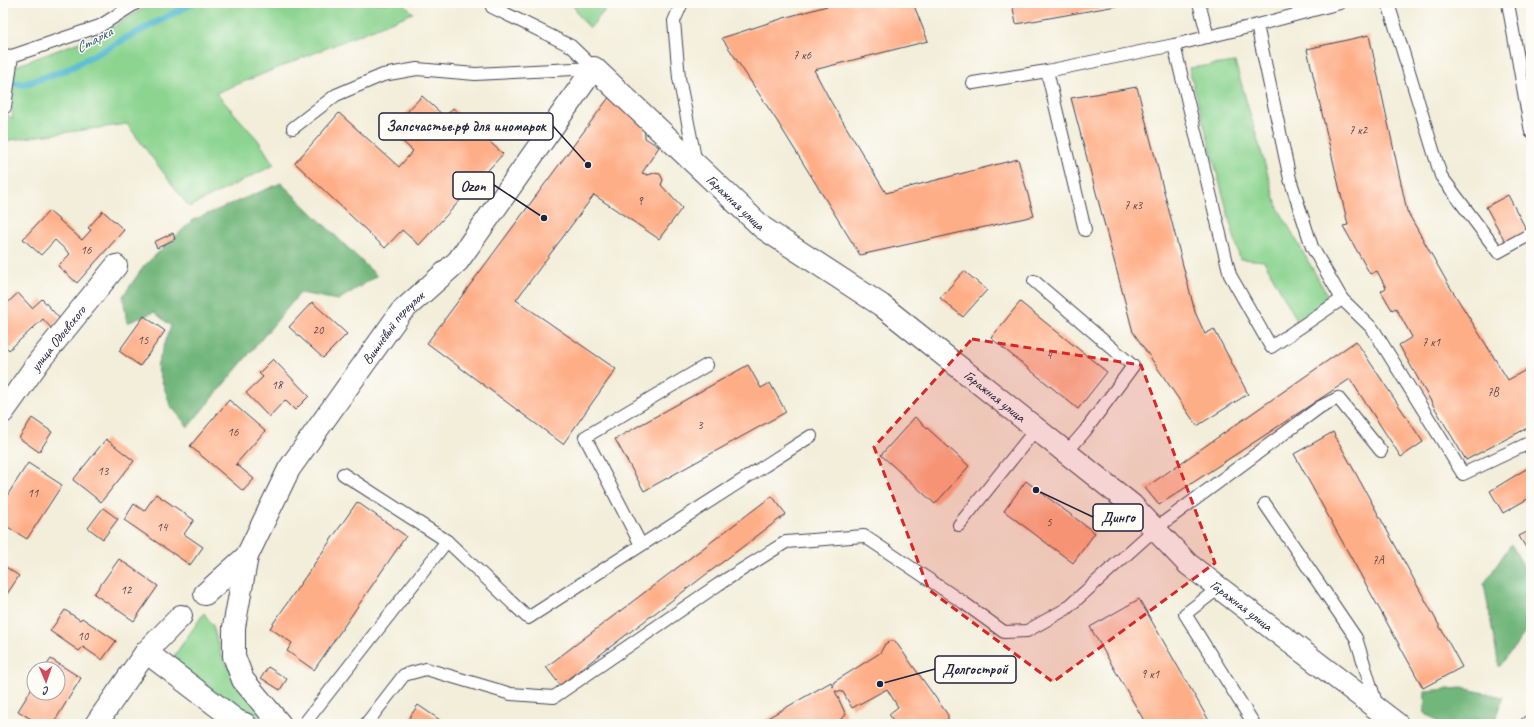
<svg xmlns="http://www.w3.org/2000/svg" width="1534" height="727" viewBox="0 0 1534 727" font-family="Caveat,sans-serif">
	<rect width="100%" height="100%" fill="#fdfcf7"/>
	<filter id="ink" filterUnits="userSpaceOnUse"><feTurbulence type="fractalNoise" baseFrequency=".025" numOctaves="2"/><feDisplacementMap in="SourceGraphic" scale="8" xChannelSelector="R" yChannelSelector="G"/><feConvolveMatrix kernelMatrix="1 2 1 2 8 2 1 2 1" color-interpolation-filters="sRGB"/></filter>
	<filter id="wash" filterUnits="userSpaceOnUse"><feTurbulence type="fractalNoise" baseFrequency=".012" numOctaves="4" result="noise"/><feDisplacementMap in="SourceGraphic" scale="16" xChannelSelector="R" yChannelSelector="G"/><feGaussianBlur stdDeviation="0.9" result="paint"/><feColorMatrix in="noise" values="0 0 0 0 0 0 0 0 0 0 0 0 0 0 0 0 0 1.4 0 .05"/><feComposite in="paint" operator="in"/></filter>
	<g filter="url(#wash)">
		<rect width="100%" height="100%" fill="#f3eeda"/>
		<g fill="#8cd490" stroke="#577b66">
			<polygon points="152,3 403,3 413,13 216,93 258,140 274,165 189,207 127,124 3,141 3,111 13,119 5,70 103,33"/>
			<polygon points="572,3 611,3 590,28 579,16"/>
			<polygon points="1235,62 1277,206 1329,298 1297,320 1264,261 1240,259 1189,68"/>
			<polygon points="204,613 213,626 221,654 239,684 275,724 246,724 163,672"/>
		</g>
		<g fill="#71b67a" stroke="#4a6c5a">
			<polygon points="281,183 377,276 338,300 300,293 188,427 170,405 157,366 171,326 154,312 127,323 123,296 144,266 193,220"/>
			<polygon points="1511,544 1531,579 1531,625 1499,667 1484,584"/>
			<polygon points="1462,688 1503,697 1493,724 1440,724 1424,712 1425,691"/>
		</g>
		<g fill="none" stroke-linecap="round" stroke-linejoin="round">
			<polyline stroke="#55bad3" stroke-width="7" points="6,83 25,84 66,70 193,3"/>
		</g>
		<g id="blocks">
			<g fill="#feae87">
				<polygon points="838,3 913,3 928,41 814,70 831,102 886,193 1018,159 1034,216 860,255 777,121 722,38 787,17"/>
				<polygon points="1012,3 1127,3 1127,4 1016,24"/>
				<polygon points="1369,35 1407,211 1447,282 1508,380 1531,367 1531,426 1466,460 1433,405 1399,345 1412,337 1396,308 1392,310 1381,291 1386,288 1377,271 1370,274 1343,226 1348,225 1307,49"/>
				<polygon points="1137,87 1195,312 1205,334 1214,329 1248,394 1197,426 1133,332 1071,98"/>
				<polygon points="422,96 445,117 453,108 503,154 419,245 402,230 385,248 295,163 339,113 399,167 413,151 390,130"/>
				<polygon points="610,96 644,120 645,138 659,147 642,173 648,175 654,173 660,174 663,180 661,185 682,208 659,239 594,195 516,300 616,369 563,444 427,343"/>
				<polygon points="1508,195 1527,231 1506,243 1486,207"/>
				<polygon points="49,211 82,240 91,230 88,228 103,211 124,230 77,283 58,266 70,254 55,240 41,255 23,239"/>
				<polygon points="173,233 175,239 157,248 154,242"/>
				<polygon points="964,271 987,290 963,317 940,298"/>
				<polygon points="18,293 32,308 42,299 60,319 51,328 43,319 9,350 3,344 3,307"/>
				<polygon points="312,302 347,334 323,358 289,327"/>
				<polygon points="1020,302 1107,372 1078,409 991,338"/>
				<polygon points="144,316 165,331 140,366 119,351"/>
				<polygon points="1356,341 1423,442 1401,457 1350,379 1159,505 1145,488"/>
				<polygon points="273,359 309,396 295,410 285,400 269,417 246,393 263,377 259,373"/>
				<polygon points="748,365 761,388 770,383 786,412 644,491 615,439"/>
				<polygon points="229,400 265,431 236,464 254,479 243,491 190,446"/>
				<polygon points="915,417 969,466 935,504 881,455"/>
				<polygon points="32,418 52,432 39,452 19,438"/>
				<polygon points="1333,432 1462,667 1423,688 1294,454"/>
				<polygon points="106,439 134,461 101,502 73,480"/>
				<polygon points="28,463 62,485 27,539 3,524 3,502"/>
				<polygon points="1531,466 1531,497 1503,513 1490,491"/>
				<polygon points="1026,481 1095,533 1073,563 1004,511"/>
				<polygon points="156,494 194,520 184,534 203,547 190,565 124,520 134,504 144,511"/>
				<polygon points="772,496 786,514 560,685 546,667"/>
				<polygon points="357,502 406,536 314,670 287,651 292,643 270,628"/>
				<polygon points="103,508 118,519 103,539 88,528"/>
				<polygon points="1531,530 1531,556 1519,536"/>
				<polygon points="119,559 158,586 134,621 94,594"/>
				<polygon points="3,565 19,576 3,600"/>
				<polygon points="1139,599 1204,712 1211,724 1146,724 1090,627"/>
				<polygon points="65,610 80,620 82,618 116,641 102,660 83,647 79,651 50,631"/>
				<polygon points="890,641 895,641 948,715 948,724 895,724 889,714 898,707 887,689 852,708 843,692 835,691 846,715 837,722 837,724 757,724 831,682 833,687 834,682 880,653 885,644"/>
				<polygon points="51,659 81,678 53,724 39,724 18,711 34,685 34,693 58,693 58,669 44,669"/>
				<polygon points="268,667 287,679 280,690 261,678"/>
				<polygon points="418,705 446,724 405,724"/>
			</g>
		</g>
	</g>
	<g filter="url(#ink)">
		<use href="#blocks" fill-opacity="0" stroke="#414153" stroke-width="1"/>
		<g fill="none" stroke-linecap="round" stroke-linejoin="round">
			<defs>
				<g id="service">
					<polyline points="682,3 674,21 679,78 696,163"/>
					<polyline points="1199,3 1208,37"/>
					<polyline points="1340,3 1257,25 1290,179 1312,247 1342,299 1373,329 1463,474 1531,442"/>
					<polyline points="1388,3 1441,176 1498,252 1531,234"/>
					<polyline points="1508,3 1531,132"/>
					<polyline points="492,7 571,46 594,68"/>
					<polyline points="1257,25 1174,45 1230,275 1271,347 1342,299"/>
					<polyline points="3,55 12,56 100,26 136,3"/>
					<polyline points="973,83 1047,71"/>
					<polyline points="3,107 5,107 12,56"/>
					<polyline points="293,128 336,95 383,75 417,69 475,74 594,68"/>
					<polyline points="1085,230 1047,71 1174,45"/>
					<polyline points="1034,281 1133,366 1085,431 1066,453"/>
					<polyline points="1265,504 1356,638 1377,706"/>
					<polyline points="959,525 1036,429"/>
					<polyline points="447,541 528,618 811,436"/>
					<polyline points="641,545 585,437 707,365"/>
					<polyline points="1219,588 1185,614 1254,724"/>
					<polyline points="304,724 447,541 343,474"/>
					<polyline points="366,724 404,675 426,669 511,694 554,697 719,584 786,542 864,536 964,603 1004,632 1027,631 1066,609 1155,529 1320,407 1338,398 1381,451"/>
					<polyline points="1526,724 1531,720"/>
				</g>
				<g id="minor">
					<path id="s1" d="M3,412L40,360L116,266"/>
					<polyline points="247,556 234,627 234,656 243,680 280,724"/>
					<path id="s2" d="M205,594L247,556L289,469L401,312L458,261L594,68L763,228L881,305L1132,505L1188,564L1397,724"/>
					<polyline points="146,652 237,721 245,724"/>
					<polyline points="96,724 146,652 181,616"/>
				</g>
			</defs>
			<use href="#service" stroke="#414153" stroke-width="14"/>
			<use href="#minor" stroke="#414153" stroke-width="24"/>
			<use href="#service" stroke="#fff" stroke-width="12"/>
			<use href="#minor" stroke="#fff" stroke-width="22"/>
		</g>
	</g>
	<path fill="#d62828" fill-opacity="0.2" stroke="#d62828" stroke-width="3" stroke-dasharray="8 5" stroke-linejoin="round" d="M972,339L1141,365L1215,563L1053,682L929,590L874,447Z"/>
	<g text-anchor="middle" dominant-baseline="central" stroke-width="3" stroke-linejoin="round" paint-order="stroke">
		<g font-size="12" fill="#59454e">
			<text x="802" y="55">7 к6</text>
			<text x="1358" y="130">7 к2</text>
			<text x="640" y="201">9</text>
			<text x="1133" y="205">7 к3</text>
			<text x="86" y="250">16</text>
			<text x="318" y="330">20</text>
			<text x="143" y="340">15</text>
			<text x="1431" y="342">7 к1</text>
			<text x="1049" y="355">4</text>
			<text x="277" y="385">18</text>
			<text x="1493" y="392">7В</text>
			<text x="700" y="425">3</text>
			<text x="233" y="432">16</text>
			<text x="103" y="471">13</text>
			<text x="33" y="493">11</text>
			<text x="1049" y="522">5</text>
			<text x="162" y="527">14</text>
			<text x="1378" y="560">7А</text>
			<text x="126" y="590">12</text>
			<text x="83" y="636">10</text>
			<text x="1150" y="674">9 к1</text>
		</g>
		<g font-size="14" fill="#22223b" stroke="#fdfcf7">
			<text stroke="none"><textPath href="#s2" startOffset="854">Гаражная улица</textPath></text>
			<text stroke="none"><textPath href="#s2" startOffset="329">Вишнёвый переулок</textPath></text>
			<text stroke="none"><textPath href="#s1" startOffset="92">улица Одоевского</textPath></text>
			<text stroke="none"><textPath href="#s2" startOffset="1178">Гаражная улица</textPath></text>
			<text stroke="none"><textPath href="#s2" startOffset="1502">Гаражная улица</textPath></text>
		</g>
		<g font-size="15" font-style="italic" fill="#365f78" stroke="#fdfcf7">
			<text transform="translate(94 40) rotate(-28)">Старка</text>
		</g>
	</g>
	<path fill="none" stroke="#22223b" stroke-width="1.5" d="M588 165L553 126M544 218L494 185M1036 490L1093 517M880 684L935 669"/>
	<g fill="#22223b" stroke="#fdfcf7" stroke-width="1.5">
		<circle cx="588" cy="165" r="4"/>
		<circle cx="544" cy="218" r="4"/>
		<circle cx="1036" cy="490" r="4"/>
		<circle cx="880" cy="684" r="4"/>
	</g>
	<g fill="#fdfcf7" stroke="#22223b" stroke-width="1.5">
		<rect x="379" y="113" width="174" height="27" rx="4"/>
		<rect x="453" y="172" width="41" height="27" rx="4"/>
		<rect x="1093" y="504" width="50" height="27" rx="4"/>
		<rect x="935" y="656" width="81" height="27" rx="4"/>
	</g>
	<g font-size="15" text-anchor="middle" font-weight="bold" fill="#22223b">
		<text x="466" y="131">Запсчастье.рф для иномарок</text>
		<text x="473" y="191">Ozon</text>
		<text x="1118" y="522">Динго</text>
		<text x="975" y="674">Долгострой</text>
	</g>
	<rect width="1534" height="727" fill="none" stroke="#fdfcf7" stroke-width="16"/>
	<g transform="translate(46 681) rotate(178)"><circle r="19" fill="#fdfcf7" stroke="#a5a5ac"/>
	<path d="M0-3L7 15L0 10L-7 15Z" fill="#d1495b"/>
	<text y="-6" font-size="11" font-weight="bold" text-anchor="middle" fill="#22223b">С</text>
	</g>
</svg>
